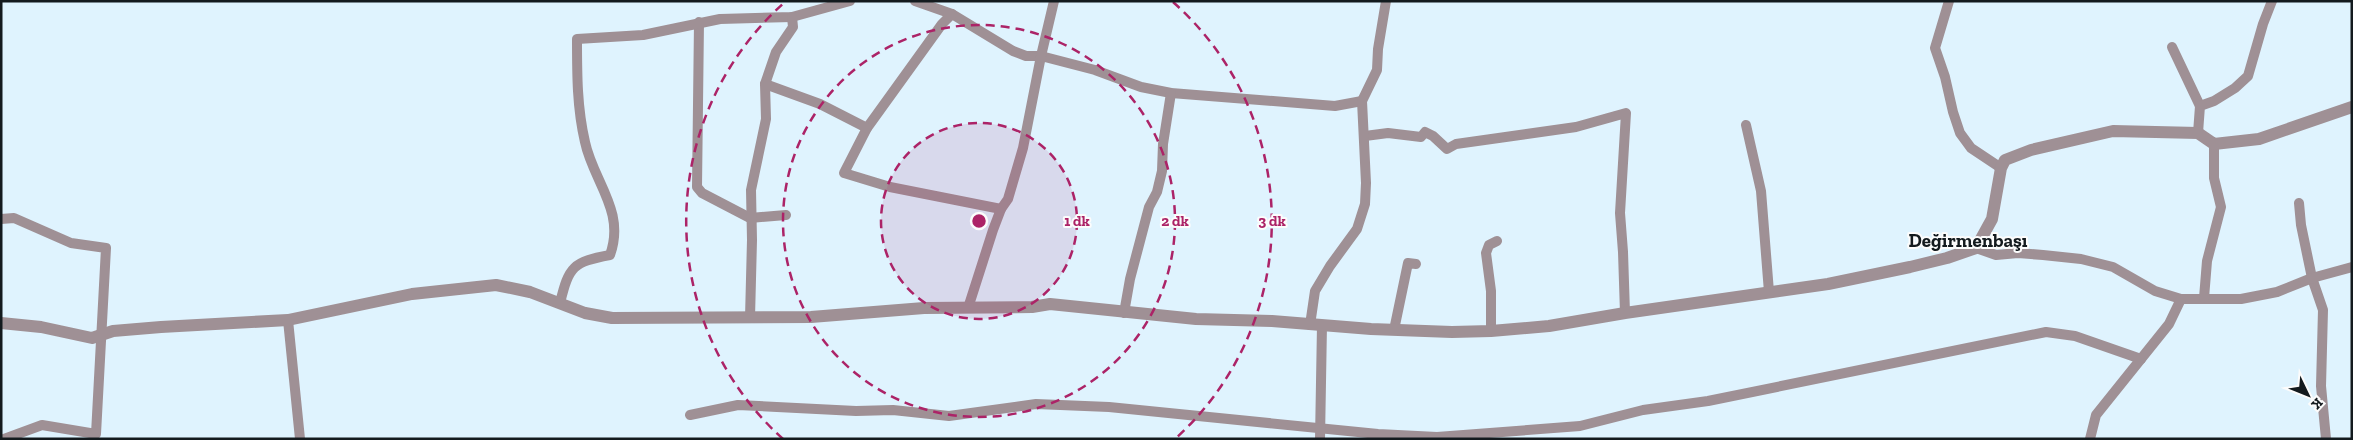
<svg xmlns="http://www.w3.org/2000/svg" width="2353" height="440" viewBox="0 0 2353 440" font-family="'Zilla Slab',serif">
	<rect width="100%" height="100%" fill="#dff3fe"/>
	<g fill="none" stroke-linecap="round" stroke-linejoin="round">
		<g stroke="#9f9095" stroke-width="10">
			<polyline points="915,1 952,14 1013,51 1026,56 1041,56 1095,70 1141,87 1171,93 1335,106 1362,101"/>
			<polyline points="1949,1 1935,48 1945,77 1953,112 1960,133 1971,148 2001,168"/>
			<polyline points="952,14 942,24 867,128 844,173 890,187 1001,209"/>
			<polyline points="699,22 697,187 702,193 750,218 786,215"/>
			<polyline points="2172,47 2200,106"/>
			<polyline points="765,84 820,104 867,128"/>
			<polyline points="1746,125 1761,191 1769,292"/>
			<polyline points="2198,133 2200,106 2214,101 2235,88 2248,76 2263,24 2272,1"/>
			<polyline points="1365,136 1388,133 1421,137 1425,132 1433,136 1447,149 1456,144 1576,127 1626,113 1620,213 1623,252 1625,313"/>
			<polyline points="2299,203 2301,225 2312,278 2323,310 2321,386 2326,439"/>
			<polyline points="1,219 14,218 71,243 106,248 96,434 42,425 4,439"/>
			<polyline points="1976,248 1996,255 2018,253 2043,255 2081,259 2113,267 2155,291 2181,299 2241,299 2277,292 2312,278 2352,267"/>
			<polyline points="2204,298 2207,261 2221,207 2214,178 2214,144"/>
			<path d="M560,303C569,266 573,262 610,255C626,211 593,181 585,142C577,108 577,74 577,39L643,35L720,19L792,17L850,1"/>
			<polyline points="968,308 993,230 1001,209 1008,199 1023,148 1041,56 1054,1"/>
			<polyline points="1124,313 1130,279 1149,207 1157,192 1162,171 1163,144 1171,93"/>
			<polyline points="750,318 752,240 751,190 766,119 765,84 776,52 793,27 792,17"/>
			<polyline points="288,320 300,439"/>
			<polyline points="1310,325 1315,291 1330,266 1357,229 1365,204 1366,183 1362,101 1377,70 1378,49 1386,1"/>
			<polyline points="1394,330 1408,263 1416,264"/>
			<polyline points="1491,331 1491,291 1486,253 1489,245 1497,241"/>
			<polyline points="690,415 738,405 856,411 893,410 949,416 1036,404 1109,407 1378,434 1437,437 1580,426 1643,410 1708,401 2046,332 2075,336 2141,359"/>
			<polyline points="1320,439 1322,325"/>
			<polyline points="2090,439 2096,415 2169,324 2181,299"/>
		</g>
		<polyline stroke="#9f9095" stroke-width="12" points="1,323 41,327 92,338 113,331 161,327 288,320 412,294 496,285 530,292 585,313 612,318 811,317 924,308 1032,307 1050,304 1196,319 1272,321 1371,329 1452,332 1491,331 1549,326 1625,313 1828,284 1910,267 1947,258 1976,248 1992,219 2001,168 2005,160 2031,150 2113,131 2198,133 2214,144 2259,139 2352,107"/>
	</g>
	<circle cx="979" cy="221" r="98" fill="#ac2367" fill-opacity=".12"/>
	<g fill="none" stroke="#ac2367" stroke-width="2.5" stroke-dasharray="9 6">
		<circle cx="979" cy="221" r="98"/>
		<circle cx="979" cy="221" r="196"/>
		<path d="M783 439A293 293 0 0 1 785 2M1173 2A293 293 0 0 1 1175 439"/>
	</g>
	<g text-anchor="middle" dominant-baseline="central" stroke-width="4" stroke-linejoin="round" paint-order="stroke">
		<g font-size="19" font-weight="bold" fill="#131a1e" stroke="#fcfcfc">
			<text x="1968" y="240">Değirmenbaşı</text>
		</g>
	</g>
	<circle cx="979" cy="221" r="8" fill="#ac2367" stroke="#fcfcfc" stroke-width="2.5"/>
	<g font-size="15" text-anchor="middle" font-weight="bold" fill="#ac2367" stroke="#fcfcfc" stroke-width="4" stroke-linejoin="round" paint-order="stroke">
		<text x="1077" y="226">1 dk</text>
		<text x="1175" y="226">2 dk</text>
		<text x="1272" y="226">3 dk</text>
	</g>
	<rect width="2353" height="440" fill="none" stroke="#131a1e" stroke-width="5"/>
	<g transform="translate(2308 395) rotate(133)" stroke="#fcfcfc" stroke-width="4" paint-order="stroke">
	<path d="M0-4L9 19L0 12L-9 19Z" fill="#131a1e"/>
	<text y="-8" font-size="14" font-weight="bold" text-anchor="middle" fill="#131a1e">K</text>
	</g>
</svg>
